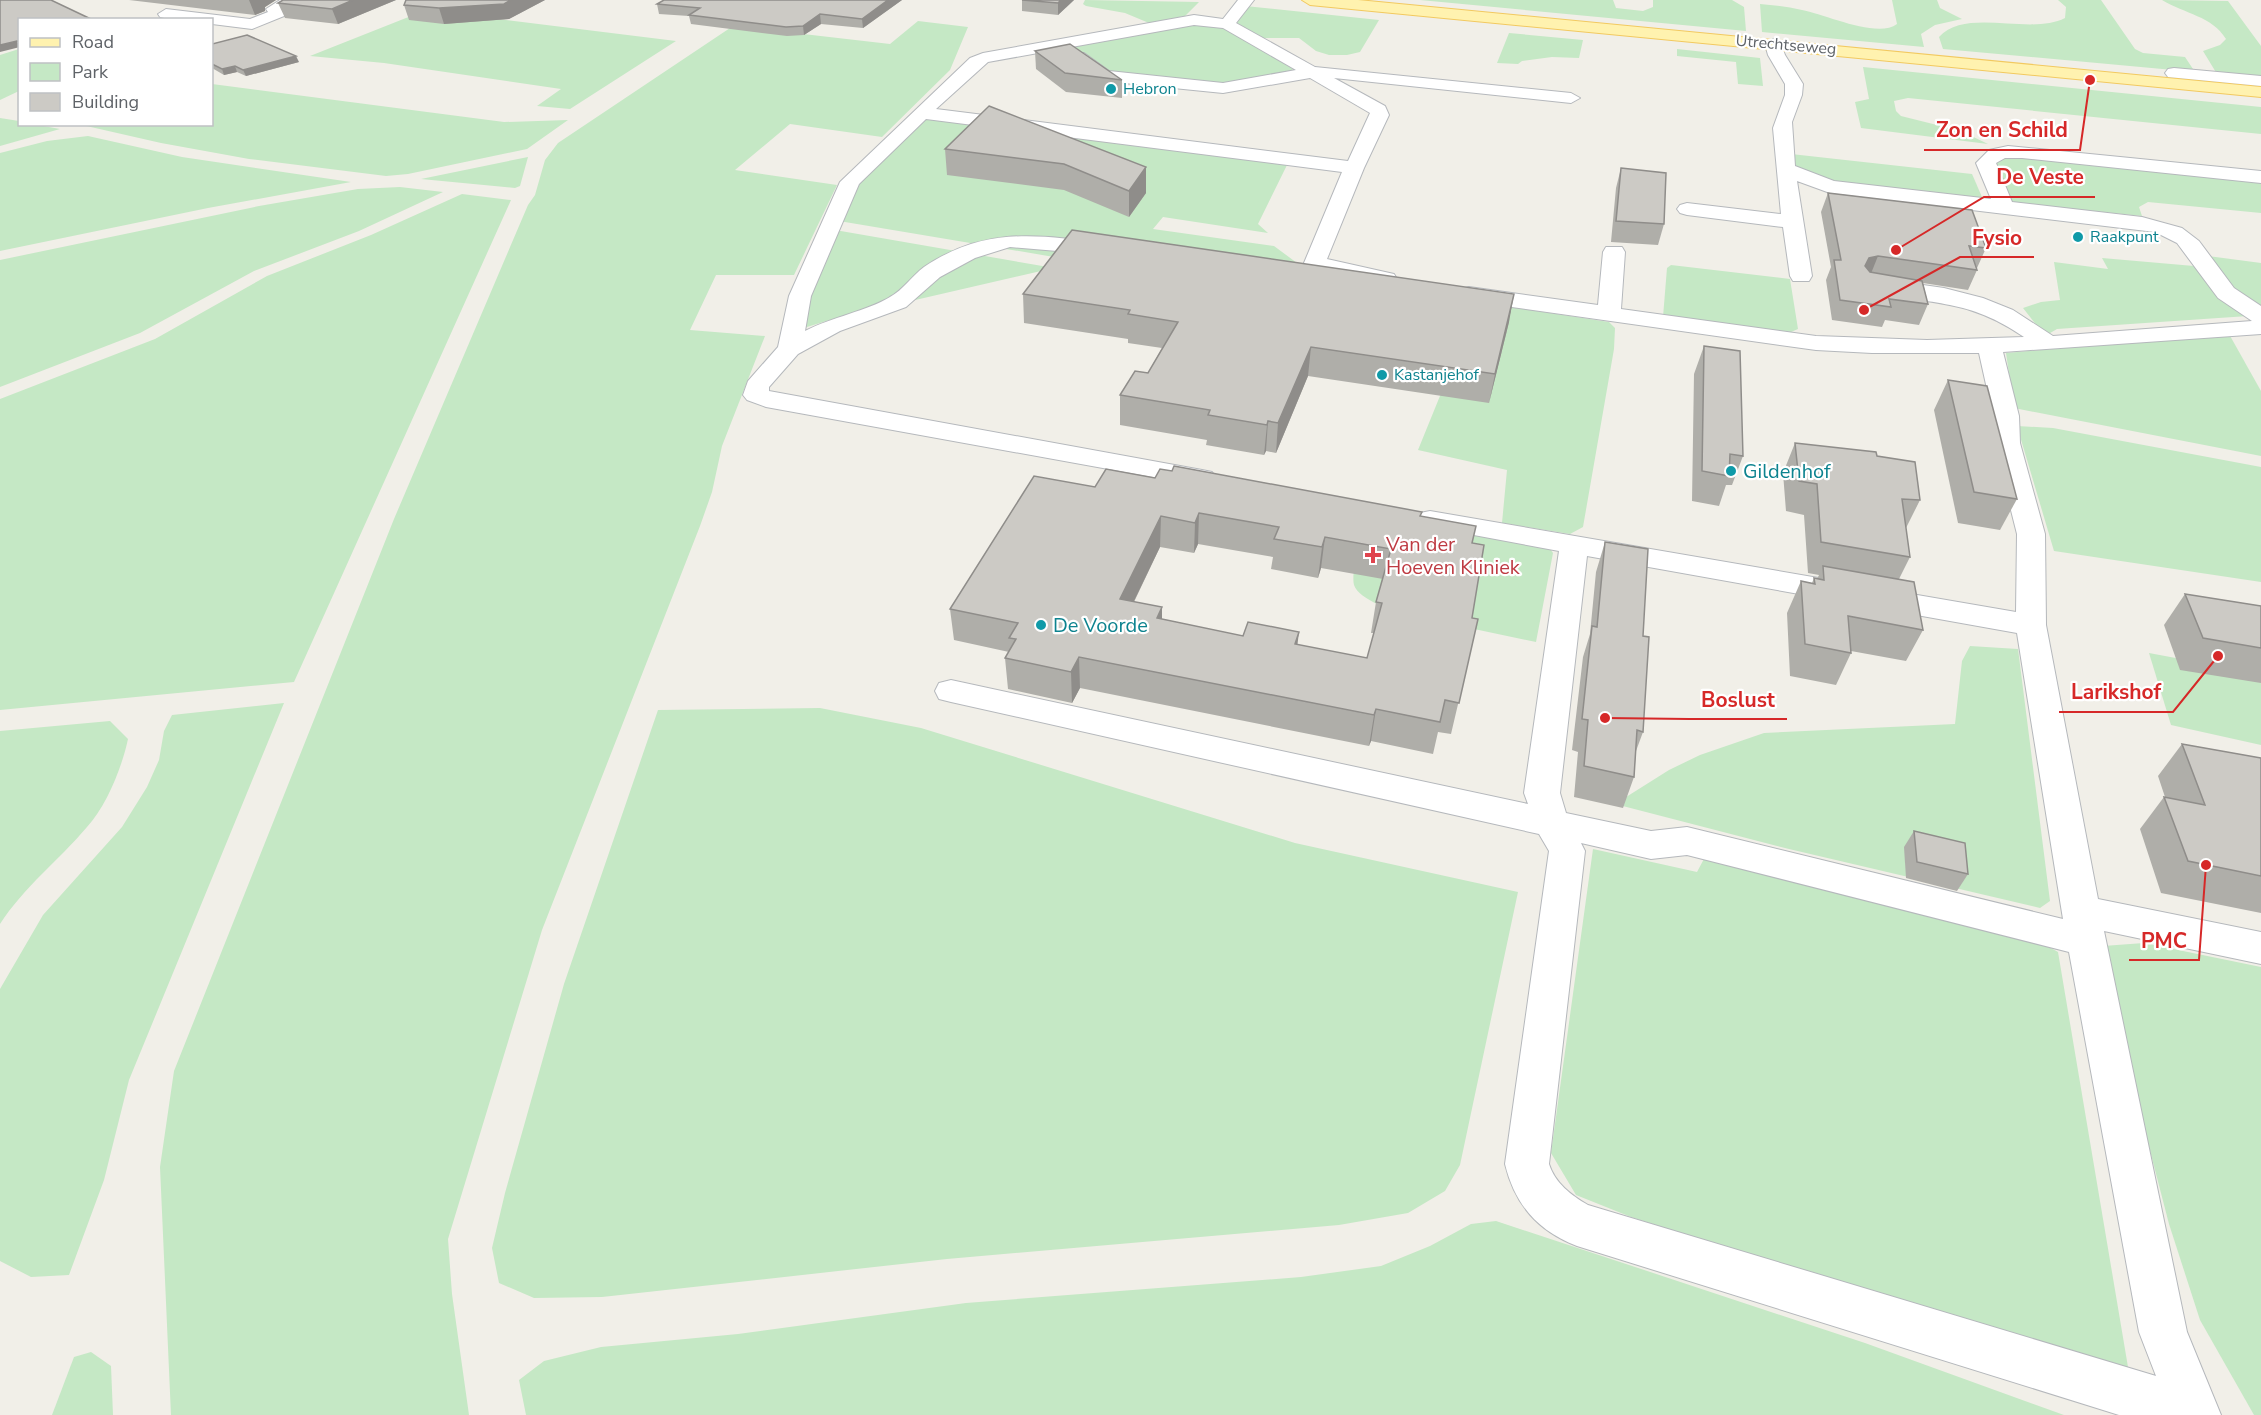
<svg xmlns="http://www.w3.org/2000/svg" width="2261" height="1415" viewBox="0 0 2261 1415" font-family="'Nunito Sans',sans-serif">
	<rect width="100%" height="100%" fill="#f1efe8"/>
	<g fill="#c5e8c5">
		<polygon points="1085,0 1199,2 1185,16 1149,23 1125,13 1086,6 1083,4"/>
		<polygon points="1420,0 1613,0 1616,8 1643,11 1653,7 1653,0 1732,0 1744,7 1746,31"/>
		<path d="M1892,0H1937L1940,8L1962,19L1935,25L1921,34L1924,47L1762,32L1760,4C1774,5 1788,7 1802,10C1825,14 1877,39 1897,24Z"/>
		<path d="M2058,0H2101L2135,49L2143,53L2185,57L2195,72L1943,49L1939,37C1966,7 2030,36 2065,18L2066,7Z"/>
		<path d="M2162,0L2228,1L2261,46V78L2217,74L2203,51L2220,45L2226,39C2212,16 2185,14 2162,0Z"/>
		<polygon points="1245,6 1379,20 1360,52 1347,55 1329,55 1316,51 1299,38 1260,38 1233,22"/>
		<polygon points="411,16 473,16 676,41 570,109 537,106 561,89 384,63 310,56"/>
		<polygon points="918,21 968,27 950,70 882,137 790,124 735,170 837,185 794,275 716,275 690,330 765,336 722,446 712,492 700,526 542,930 448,1239 452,1294 469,1415 171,1415 160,1167 174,1071 394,519 528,205 535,195 545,160 558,143 733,26 890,44"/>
		<polygon points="1192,23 1220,26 1294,68 1290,72 1223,83 1105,71 1071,47 1080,42"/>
		<polygon points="1509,33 1583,40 1579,58 1552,57 1522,61 1518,64 1497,63"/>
		<polygon points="19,49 19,91 0,100 0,55"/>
		<polygon points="1677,49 1760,58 1763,86 1738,84 1736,62 1677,56"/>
		<polygon points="1863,67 2261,107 2261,134 1908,98 1894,101 1896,111 1901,116 1961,131 1988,144 1861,128 1855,102 1869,99"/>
		<polygon points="212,84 504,122 568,120 527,149 408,174 386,176 249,159 161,143 82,125 212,124"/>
		<polygon points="925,117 1288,163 1258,224 1268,233 1163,217 1153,229 1274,246 1297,263 1084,262 839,221 859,178"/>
		<polygon points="0,118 19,121 20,124 38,125 60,129 0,146"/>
		<polygon points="88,136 182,157 351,182 208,208 0,251 0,153 47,141"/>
		<polygon points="2012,153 2261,180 2261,213 2148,202 2139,207 2142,216 2005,202 1995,158"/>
		<polygon points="1791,154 1972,174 1982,197 1977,200 1836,185 1797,169"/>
		<polygon points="528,157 520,186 515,188 421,179"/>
		<polygon points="400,187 443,192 359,231 254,271 140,333 0,387 0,260 259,206 358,189"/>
		<polygon points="462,194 511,200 294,682 0,710 0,399 155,339 267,276 371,235"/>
		<polygon points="835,230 1054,268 833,319 794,331"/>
		<polygon points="2208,256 2261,263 2261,309 2229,287"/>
		<polygon points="2102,258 2194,266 2213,291 2248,316 2057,329 2045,336 2023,308 2041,302 2060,300 2054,262 2108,269"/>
		<polygon points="1671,265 1790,279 1798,329 1791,332 1663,317 1667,268"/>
		<polygon points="1491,304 1609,322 1615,328 1614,349 1583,527 1570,534 1502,523 1507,470 1418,450 1455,359"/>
		<polygon points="2229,334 2261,391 2261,456 2014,408 2006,353"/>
		<polygon points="2017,426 2053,428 2261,467 2261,582 2054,551"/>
		<path d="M1371,516L1548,546L1553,553L1536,642L1408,615C1394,611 1359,600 1354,585C1350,570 1366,531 1371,516Z"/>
		<polygon points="1970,646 2018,649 2050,901 2040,908 1789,849 1615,804 1669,770 1700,755 1764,733 1955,724 1962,661"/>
		<polygon points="2149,653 2261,674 2261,745 2171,725"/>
		<polygon points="284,703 129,1080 104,1180 69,1275 31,1277 0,1261 0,989 43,915 122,827 147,787 159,760 164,731 172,715"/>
		<polygon points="820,708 921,728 1295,843 1518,892 1460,1165 1445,1191 1408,1213 1339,1225 947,1259 602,1297 534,1298 499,1283 492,1248 505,1193 564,984 658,710"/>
		<path d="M110,721L128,739C122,767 107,805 87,827C59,860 24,887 0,924V731Z"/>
		<polygon points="1593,849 1697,872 1705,857 2040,942 2058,952 2128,1367 2055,1353 1631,1217 1576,1195 1551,1153"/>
		<polygon points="2144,943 2261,967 2261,1415 2254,1415 2200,1320 2169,1224 2133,1085 2103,946"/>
		<polygon points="1496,1221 1865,1343 2064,1415 526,1415 519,1380 544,1361 601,1347 738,1334 966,1303 1301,1277 1381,1266 1430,1246 1471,1224"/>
		<polygon points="91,1352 111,1366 113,1415 52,1415 74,1357"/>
	</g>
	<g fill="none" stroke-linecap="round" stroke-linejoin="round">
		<defs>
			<g id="minor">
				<polygon points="280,0 300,0 289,8 292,11 289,14 252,29 212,24 212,20 173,20 160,17 158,14 166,9 250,19 268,12 266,9"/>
				<path d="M1238,0H1254L1236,23L1315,67L1571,93L1580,98L1571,103L1334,78L1385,106L1389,115L1364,168L1327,259L1394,274L1397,279L1394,284L1386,286L1307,268L1304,263L1342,172L926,119L859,184L811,296L805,331C832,317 867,311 890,297C903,290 912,276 924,267C985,226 1037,235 1105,243L1113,244L1116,249L1113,254L1105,255L1010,247L975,258L940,277L906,307L840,331L798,354L769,387V391L1202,470L1212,472L1216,478L1212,484L1202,486L766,407L747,400L743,395L748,381L778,347L789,296L840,182L970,58L983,53L1194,15L1223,19ZM1194,25L1223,28L1296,70L1223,83L1109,71L1084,53H1072L1070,57L1098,80L1104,81L1223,93L1310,78L1370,113L1348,161L936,109L988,62Z"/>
				<path d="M1773,39L1781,44L1785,55L1803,84L1802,95L1792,122L1795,166L1834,181L1991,199L1976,163L1989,150L2008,146L2261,171V183L2022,158H2005L1996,163L2012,202L2142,217L2182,228L2199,241L2234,288L2261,306V334L2003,352L2019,416L2020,443L2045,534L2046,625L2098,899L2261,932V964L2104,931L2187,1332L2221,1415H2119L1577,1246C1538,1231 1515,1205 1505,1164L1549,851L1539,834L951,702L939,699L935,691L939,683L951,680L1528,804L1524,793L1559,551L1420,525L1416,519L1420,513L1430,511L2016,612L2017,534L1994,443L1993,416L1979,353H1872L1816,350L1469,301L1461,299L1458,294L1461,289L1469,287L1598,305L1603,252L1606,247H1622L1625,252L1621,309L1816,336L1927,340L2024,337C1968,298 1933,306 1873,291L1870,286L1873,281L1881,279L1944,288L1983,298L2013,310L2053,336L2252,321L2218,298L2177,243L2155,232L1830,193L1797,181L1812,276L1809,281H1793L1790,276L1783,227L1687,215L1680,213L1677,209L1680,205L1687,203L1781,214L1773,128L1785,95V84L1768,55L1765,44ZM1587,556L2017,633L2063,919L1687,827L1651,831L1566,813L1560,793ZM1581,843L1651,859L1687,855L2069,952L2139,1332L2156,1376L1588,1205C1571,1195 1555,1183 1549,1164L1585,851Z"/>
				<polygon points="2174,68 2261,76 2261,86 2168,77 2165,73 2168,69"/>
			</g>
			<polygon id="major" points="1302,0 1358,0 2261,87 2261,97 1310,5"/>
		</defs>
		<use href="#minor" stroke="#b5b8bc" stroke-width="2"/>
		<use href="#major" stroke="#f2c960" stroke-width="2"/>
		<use href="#minor" fill="#fff" fill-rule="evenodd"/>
		<use href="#major" fill="#fff2af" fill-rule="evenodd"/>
	</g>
	<g fill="#afaea9" fill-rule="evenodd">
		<polygon points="129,0 276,0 265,7 265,11 255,15"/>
		<polygon points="283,0 396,0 338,24 285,18 278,3"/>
		<polygon points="406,0 545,0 509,19 444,24 409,20 404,5"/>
		<polygon points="902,0 863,28 821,24 804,35 787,36 691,24 689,16 659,14 657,4"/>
		<polygon points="1022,0 1074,0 1058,15 1022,11"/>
		<polygon points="212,44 299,62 246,76 237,72 224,75 212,68"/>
		<polygon points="1035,51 1122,80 1122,98 1066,92 1036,69"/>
		<polygon points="945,149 1146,167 1146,193 1129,217 1064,190 947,175"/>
		<polygon points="1621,168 1664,224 1658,245 1611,242 1616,188"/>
		<polygon points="1828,193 1986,248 1977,268 1976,267 1977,270 1968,290 1923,283 1928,304 1919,325 1885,320 1882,327 1832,320 1826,280 1831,267 1821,212"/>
		<polygon points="1023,294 1509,322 1489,403 1308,376 1276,453 1266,451 1264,455 1206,445 1207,440 1120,425 1120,395 1148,373 1162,348 1128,343 1128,339 1024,323"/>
		<polygon points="1704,346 1743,456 1732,485 1726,485 1719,506 1692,501 1694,374"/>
		<polygon points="1948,380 2017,499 2000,530 1958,523 1934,410"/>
		<polygon points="1795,443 1877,456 1920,500 1906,528 1910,557 1899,579 1923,630 1906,661 1851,651 1851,653 1836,685 1790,676 1787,613 1801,581 1812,583 1814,578 1817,579 1819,575 1808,573 1804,515 1786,511 1783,473"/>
		<path d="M1155,478L1472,543V618L1478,619L1451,734L1438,732L1433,754L1371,741L1369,746L1080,688L1072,703L1008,689L1005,658L1009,652L954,640L950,609L1095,487ZM1198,544L1273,557L1271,569L1318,578L1321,568L1383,579L1376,602L1371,633H1374L1367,658L1297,645L1243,636L1162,619V607L1134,602L1160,547L1194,553Z"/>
		<polygon points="1605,542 1643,636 1643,732 1636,751 1634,777 1623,808 1574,797 1578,752 1572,750 1583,657 1590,634 1596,572"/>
		<polygon points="2185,594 2261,606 2261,683 2180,670 2164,625"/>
		<polygon points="2182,744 2261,758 2261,913 2161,893 2140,829 2164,797 2165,797 2158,776"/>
		<polygon points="1914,831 1968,874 1957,891 1906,878 1904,847"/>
	</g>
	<g fill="#8f8d8a">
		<polygon points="249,0 276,0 265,7 265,11 255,15"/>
		<polygon points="353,0 396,0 338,24 332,9"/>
		<polygon points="511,0 545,0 509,19 444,24 439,8"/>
		<polygon points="888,0 902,0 863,28 862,19"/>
		<polygon points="1061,0 1074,0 1058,15 1058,3"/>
		<polygon points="820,14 821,24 804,35 803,26"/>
		<polygon points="17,41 20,47 0,52 0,45"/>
		<polygon points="296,56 299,62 246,76 243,70"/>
		<polygon points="235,66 237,72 224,75 222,69"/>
		<polygon points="1146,167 1146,193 1129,217 1129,191"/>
		<polygon points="1878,256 1870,276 1865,266 1869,258"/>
		<polygon points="1514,294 1509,322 1489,403 1495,374"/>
		<polygon points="1311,347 1308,376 1276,453 1278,423"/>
		<polygon points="1268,421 1266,451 1264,455 1267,425"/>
		<polygon points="1199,513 1198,544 1194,553 1195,523"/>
		<polygon points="1161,516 1160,547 1120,630 1120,599"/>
		<polygon points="1325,537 1321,568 1318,578 1322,547"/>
		<polygon points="1162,607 1162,638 1157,618"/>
		<polygon points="1299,632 1295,664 1295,644"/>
		<polygon points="1079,657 1080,688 1072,703 1071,672"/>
		<polygon points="1376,709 1371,741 1369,746 1374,715"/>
	</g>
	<g fill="#cccac5" stroke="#8f8d8a" stroke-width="1.5" fill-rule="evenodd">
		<polygon points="0,0 51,0 93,20 20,20 20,42 17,41 0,45"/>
		<polygon points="283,0 353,0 332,9 278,3"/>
		<polygon points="406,0 511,0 504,4 439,8 404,5"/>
		<polygon points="664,0 888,0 862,19 820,14 803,26 786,27 689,15 700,8 657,4"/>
		<polygon points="1022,0 1061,0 1058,3"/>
		<polygon points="247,35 296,56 243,70 235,66 222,69 212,64 212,44"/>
		<polygon points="1070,44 1122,80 1065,73 1035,51"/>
		<polygon points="989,106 1146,167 1129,191 1064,164 945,149"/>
		<polygon points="1621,168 1666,173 1664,224 1616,221"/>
		<polygon points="1828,193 1972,210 1986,248 1969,246 1977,270 1878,256 1869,258 1865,266 1870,272 1922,281 1928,304 1889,299 1891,307 1840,300 1834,260 1841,260"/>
		<polygon points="1072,230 1514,294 1495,374 1311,347 1278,423 1268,421 1267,425 1208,415 1210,410 1120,395 1135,371 1148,373 1178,322 1128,314 1130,310 1023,294"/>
		<polygon points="1704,346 1740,351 1743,456 1730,454 1729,476 1702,471"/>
		<polygon points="1948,380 1987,386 2017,499 1974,492"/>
		<polygon points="1795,443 1876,452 1877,456 1915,462 1920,500 1902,499 1910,557 1821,542 1817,484 1799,481"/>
		<path d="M1174,466L1422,512L1420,516L1476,526L1472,543L1484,545L1472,618L1478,619L1459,703L1445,700L1440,722L1376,709L1374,715L1079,657L1071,672L1005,658L1016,639L1009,638L1018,623L950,609L1034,476L1095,487L1106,469L1155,478L1160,469L1172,471ZM1199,513L1279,527L1274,539L1322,547L1325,537L1391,549L1376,602L1382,603L1367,658L1295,644L1299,632L1248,622L1243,636L1157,618L1162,607L1120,599L1161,516L1195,523Z"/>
		<polygon points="1605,542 1648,549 1643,636 1649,637 1643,732 1637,730 1634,777 1584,766 1588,720 1582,719 1592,626 1597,627"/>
		<polygon points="1823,566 1914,582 1923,630 1848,616 1851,653 1805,644 1801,581 1815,584 1814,578 1824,580"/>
		<polygon points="2185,594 2261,606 2261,648 2203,638"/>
		<polygon points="2182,744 2261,758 2261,876 2188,861 2164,797 2205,805"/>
		<polygon points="1914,831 1965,843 1968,874 1917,862"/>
	</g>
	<g fill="#0f9aa8" stroke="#fff" stroke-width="2">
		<circle cx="1111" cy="89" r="6"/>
		<circle cx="2078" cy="237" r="6"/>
		<circle cx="1382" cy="375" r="6"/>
		<circle cx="1731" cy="471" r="6"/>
		<circle cx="1041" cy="625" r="6"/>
	</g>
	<path fill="#e0444e" stroke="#fff" stroke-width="2" d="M1370 546h6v6h6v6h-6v6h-6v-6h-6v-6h6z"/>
	<g text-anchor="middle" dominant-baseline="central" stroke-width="4.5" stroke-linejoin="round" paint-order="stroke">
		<g font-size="16" fill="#5f6368" stroke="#fff">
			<text transform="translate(1786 45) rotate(5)">Utrechtseweg</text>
		</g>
		<g font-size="16" fill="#0d838f" stroke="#fff" text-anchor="start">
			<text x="1123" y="89">Hebron</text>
			<text x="2090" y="237">Raakpunt</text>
			<text x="1394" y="375">Kastanjehof</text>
		</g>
		<g font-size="20" fill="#0d838f" stroke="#fff" text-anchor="start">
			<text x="1743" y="471">Gildenhof</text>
			<text x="1053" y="625">De Voorde</text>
		</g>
		<g font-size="20" fill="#be3a42" stroke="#fff" text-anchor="start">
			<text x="1386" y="544">Van der<tspan x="1386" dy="23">Hoeven Kliniek</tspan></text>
		</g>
	</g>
	<path fill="none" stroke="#d62828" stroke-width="2" d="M2090 80L2080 150H1924M1896 250L1984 197H2095M1864 310L1960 257H2034M2218 656L2173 712H2059M1605 718L1689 719H1787M2206 865L2199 960H2129"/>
	<g fill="#d62828" stroke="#fff" stroke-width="2">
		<circle cx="2090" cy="80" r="6"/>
		<circle cx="1896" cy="250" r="6"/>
		<circle cx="1864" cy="310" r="6"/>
		<circle cx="2218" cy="656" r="6"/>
		<circle cx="1605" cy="718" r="6"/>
		<circle cx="2206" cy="865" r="6"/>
	</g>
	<g font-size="21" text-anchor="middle" font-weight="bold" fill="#d62828" stroke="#fff" stroke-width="4.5" stroke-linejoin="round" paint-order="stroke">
		<text x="2002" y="137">Zon en Schild</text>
		<text x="2040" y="184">De Veste</text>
		<text x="1997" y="245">Fysio</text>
		<text x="2116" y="699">Larikshof</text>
		<text x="1738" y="707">Boslust</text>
		<text x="2164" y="948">PMC</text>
	</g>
	<rect x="18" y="18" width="195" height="108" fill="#ffffff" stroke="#bfc1c3" stroke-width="1.5"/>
	<rect x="30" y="38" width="30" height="9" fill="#fff2af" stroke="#bfc1c3" stroke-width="1.5"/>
	<text x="72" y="48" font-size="18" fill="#5f6368">Road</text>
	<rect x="30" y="63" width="30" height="18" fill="#c5e8c5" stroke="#bfc1c3" stroke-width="1.5"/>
	<text x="72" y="78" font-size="18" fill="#5f6368">Park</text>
	<rect x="30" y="93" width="30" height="18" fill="#cccac5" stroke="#bfc1c3" stroke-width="1.5"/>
	<text x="72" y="108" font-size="18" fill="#5f6368">Building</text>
</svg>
